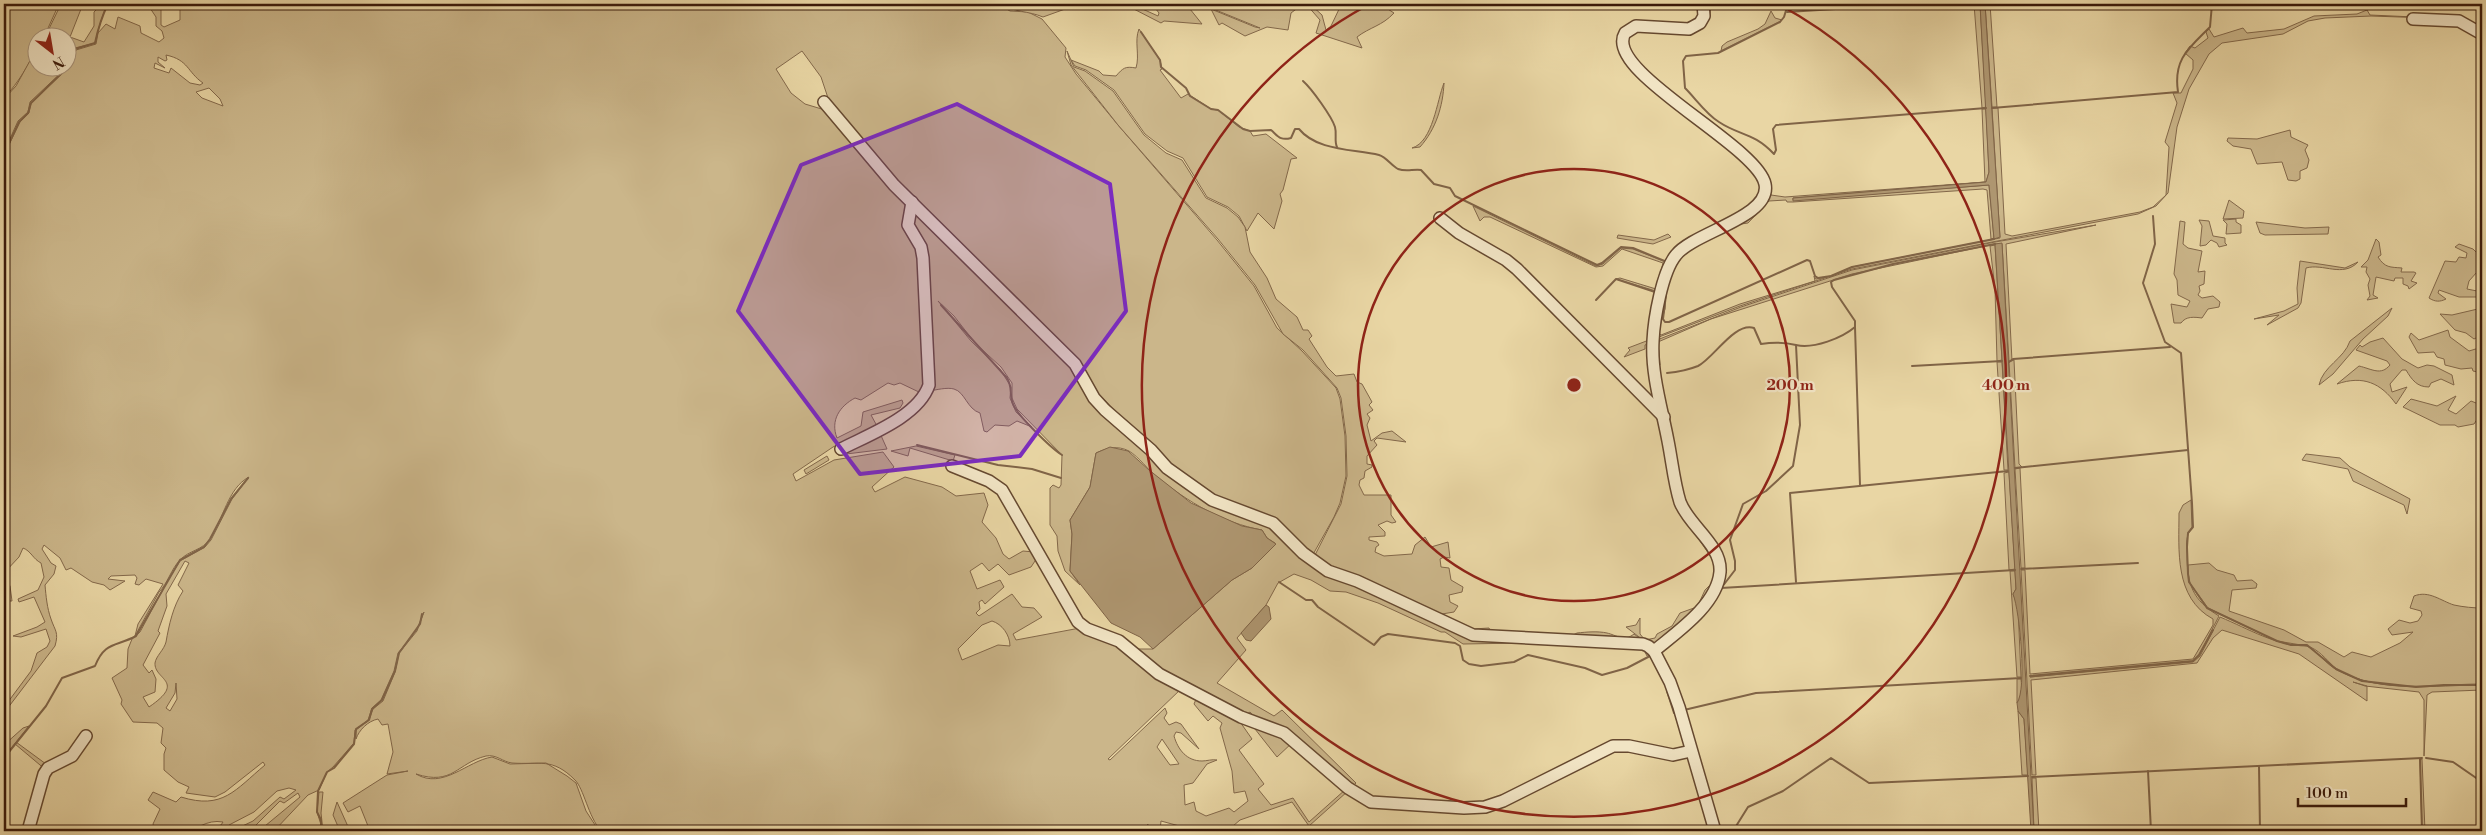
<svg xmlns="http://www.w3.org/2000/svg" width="2486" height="835" viewBox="0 0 2486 835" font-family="'Libre Bodoni',serif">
	<rect width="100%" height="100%" fill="#e9d6a4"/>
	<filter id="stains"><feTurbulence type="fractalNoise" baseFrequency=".004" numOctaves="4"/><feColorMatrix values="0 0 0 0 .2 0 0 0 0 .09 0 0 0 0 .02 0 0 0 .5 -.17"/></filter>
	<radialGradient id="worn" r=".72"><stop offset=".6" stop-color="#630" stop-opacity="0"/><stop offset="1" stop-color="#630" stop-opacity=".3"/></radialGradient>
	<g fill="#cbb68a" stroke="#83684a" fill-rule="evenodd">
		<path d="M4,4H59L44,37L38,38C38,53 16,86 4,98Z"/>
		<path d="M61,4H89L81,9L70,37L84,42L94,26V12L102,4H107C102,17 98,29 95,43L75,48L68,66V38L45,37Z"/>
		<path d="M147,4H161V25L164,27L180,20V4H998L1010,11L1028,12L1042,19L1066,48L1065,57L1076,74L1118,125L1217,240L1254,286L1277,328L1302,351L1336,388L1340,399L1345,436L1346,476L1340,503L1334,517L1311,558L1288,535L1213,499L1176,474L935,224L830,104L821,77L802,51L776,69L791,93L805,104L825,110L905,200L918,247L927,383L921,393L900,383L894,385L888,383L861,400L855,398C840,406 830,420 837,438L861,426L863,412L902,400L903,403L900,408L871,415L877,426L833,447L793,474L796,481L834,460L883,452L894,467L872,487L875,492L905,477L942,487L956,496L984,493L988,505L982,522L996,538L1003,554L1009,559L1023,551L1034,552L1037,558L1031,567L1009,575L998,564L989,571L982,563L970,571L977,589L1000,580L1004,587L985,604L982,600L979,602L980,609L976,613L979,616L1012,594L1022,607L1034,608L1042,617L1013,634L1016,640L1080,628L1107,638L1181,689L1108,759L1110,760L1165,708L1167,713L1164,718L1169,725L1176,722L1181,724L1199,749L1181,733L1176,732L1174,736C1178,750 1187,761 1202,761C1207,761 1212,759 1217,760L1207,764L1193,783L1184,785L1185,805L1194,802L1196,811L1206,816L1229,808L1234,812L1248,801L1245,791L1234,793L1232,771L1220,728L1222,723L1213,716L1208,721L1194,704L1197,697L1238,719L1252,739L1239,750L1264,784L1258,789L1271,805L1293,798L1309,822L1346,789L1348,791L1309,826L1292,802L1240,820L1233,826L1185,830L1183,827L1161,821L1160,831H1148V824L1141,831H601C588,816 584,789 575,780C552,757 540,765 512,763C503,762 496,754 486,756C457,763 453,786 416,774C443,790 467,761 492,757L510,764L546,763L567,776L576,783L586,811L599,831H370L360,806L348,812L343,803L387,775L408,771L387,774L393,752L388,724L382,725L378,719C368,721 359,730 356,739V730L369,720L373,709L383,701L395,672L399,653L417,631L424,612L416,631L398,653L394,671L381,700L372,708L368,720L355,730L354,743L333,767L327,772L319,790L308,795L274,831H266L265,826L300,797L298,793L284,803L280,801L250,831H199L221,825L223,822C206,819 198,830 184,831C175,832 165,831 155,831L153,824L160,809L148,800L153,792L176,802L181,797C223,810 235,790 265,765L263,762L225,792L215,797L186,793L189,787L178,782L164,770V754L166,748L161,743L163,728L157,723L133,722L121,704L122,700L112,678L127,668L128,649L132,639L140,632L168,580L180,561L205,547L211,540L232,499L249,477C228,488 223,519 211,538C202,551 189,550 180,560C171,569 168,583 159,592L135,636L138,624L163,584L146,579L139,585L135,584L137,578L135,575L111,576L108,579L125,581L110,590L104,585L92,582L71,568L66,570L60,558L44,545L42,549L51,563L56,566L54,574L45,585C46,596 47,608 51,619C55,631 59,632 55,646L7,709L5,706L31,671L37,653L47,647L50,641L46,629L21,637L13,636L37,627L45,622L34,597L19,602L18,599L38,590L44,577L41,563C33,559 31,551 23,548L19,557L4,573V155L20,122L29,113L31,103L69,67L76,50L96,44L98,33L106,24L115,29L118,17L140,26L141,33L159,42L164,38L162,31L156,26V17L150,8L147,9ZM166,55C189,60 187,72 203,83L200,85L190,83L171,68L169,73L154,68L155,63L165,68L158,62V57L165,61L167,60ZM209,88L220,99L223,106L202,98L196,92ZM185,561L189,563L178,585L183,591C173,606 169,625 166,642C164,650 156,656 155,663C154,680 187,681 149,707L143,697L155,692L156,679L152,670L149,673L143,665L160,633L158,631L167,606L166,594ZM992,621C1002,624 1010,635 1010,646L998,645L962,660L958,649L982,625ZM176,683L177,699L170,711L166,708L175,693ZM1162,739L1179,764L1170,765L1157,747ZM289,788L296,790L284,799L280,797L253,821L232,831L229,825L254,812L277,791Z"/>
		<path d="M1000,4H1079L1043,17C1029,11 1013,12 1000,4Z"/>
		<polygon points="1152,4 1186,4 1202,24 1164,21 1161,23 1126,5 1138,7 1158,16 1159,13"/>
		<polygon points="1201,4 1303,4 1291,13 1288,30 1267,27 1245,36 1222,23 1219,25 1211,9 1255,27 1260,28"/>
		<path d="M1306,4H1310L1322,15L1326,30L1331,26L1341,5L1380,4L1394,13C1382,26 1370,27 1357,37L1362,48L1316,33L1320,20Z"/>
		<path d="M1705,4H1709C1714,17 1704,29 1691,32L1637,30L1627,36C1622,49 1650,85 1662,83L1663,88L1751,156L1765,175L1771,195L1785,197L1985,182L1982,109H1986L1989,172L1986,182L1793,198V200L1989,185L1994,238L1991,239L1987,190L1983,189L1793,202H1787L1786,200L1769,201L1748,223L1728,226L1680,254L1672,270L1666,290L1665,309L1658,333L1661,335L1740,304L1815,281L1814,276L1816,279L1831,276L1852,267L2000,238L1992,108H1998L2005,234L2012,236L2140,212L2153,207L2166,195L2169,147L2165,142L2177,103L2173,93H2181L2193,69V60L2185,53L2190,46L2195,48L2208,38L2206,32L2209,29L2214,37L2243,28L2247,33L2284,29L2314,16L2357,14L2367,10L2370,15L2459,19L2371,16L2325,18L2308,21L2283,34L2222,43L2209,54L2189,89L2177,127L2168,193L2156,206L2138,214L1852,269L1740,306L1659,337L1655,336L1656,330C1661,305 1663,272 1680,253C1704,225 1801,216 1754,162L1645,75L1628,54L1623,44L1626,35C1645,17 1675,38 1697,28L1706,16Z"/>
		<polygon points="1974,4 1980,4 1986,107 1982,108"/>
		<polygon points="1985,4 1990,4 1997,107 1992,107"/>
		<polygon points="1771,11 1775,18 1782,20 1779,22 1721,51 1722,46 1727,42 1758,29 1765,24"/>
		<path d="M1139,29L1160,60L1162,69L1160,70L1181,98L1188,94L1211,109L1218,110L1239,127L1250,131L1253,136L1266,134L1297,158L1291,159L1283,190L1280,194L1282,201L1274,229L1258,213L1247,231L1239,216L1228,207L1207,197L1183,158L1167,151L1145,134L1114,90L1086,70L1075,66L1071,60L1099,71L1103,75L1116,76C1123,68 1125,66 1136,68C1140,55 1134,41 1139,29Z"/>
		<polygon points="37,48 38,68 66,68 30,102 28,112 18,121 4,152 4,99 16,86"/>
		<path d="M1067,51L1074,67L1085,71L1113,91L1144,135L1166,153L1182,160L1206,198L1227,208L1238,217L1245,227L1250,252L1267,278L1276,299L1297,317L1303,330H1308L1312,336L1309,339L1327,367L1336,376L1354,374L1357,382L1362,384L1372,402L1369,405L1373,410L1367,414L1370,418L1367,425L1371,441L1382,433L1392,431L1406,442L1377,438L1374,441L1377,445L1367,456V464L1372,465V467L1365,471L1364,478L1360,480L1359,485L1364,495H1391V515L1396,522L1392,523L1387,521L1378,525L1385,532V536L1369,537V540L1377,542L1379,545L1376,547L1375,552L1384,556L1412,554L1415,545L1425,537L1431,547L1448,542L1450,558L1444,557L1440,559L1441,567L1449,568L1451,580L1463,587L1462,592L1449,595L1450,602L1458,606L1454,612L1442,614L1473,629L1489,628L1491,632L1573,635L1577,633C1586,632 1598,631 1607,633C1616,635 1624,642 1634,634L1642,640L1480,634L1313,559L1341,504L1347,476L1346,436L1341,398L1337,388L1303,350L1283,334L1255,285L1218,239L1118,125L1071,65Z"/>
		<path d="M1444,83C1443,106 1436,129 1420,147L1412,148C1433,142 1437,100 1444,83Z"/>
		<path d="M1700,124C1716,139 1738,150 1753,166C1795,212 1696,227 1674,255C1656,279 1659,316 1650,343L1645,345V349L1624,357L1630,350L1628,348L1649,340L1659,288L1673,250L1700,234L1752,207L1762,192C1762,164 1725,145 1705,130Z"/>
		<polygon points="2290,130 2291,137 2308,145 2305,150 2309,160 2307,168 2300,171 2300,179 2296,181 2288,180 2282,162 2257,164 2251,149 2233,146 2227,141 2228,138 2257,139"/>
		<polygon points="2229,200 2244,211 2243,218 2223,219"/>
		<polygon points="1473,206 1596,266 1603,264 1621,248 1633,249 1666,262 1659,292 1616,279 1620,278 1656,289 1663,263 1622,249 1603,266 1596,267 1490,217 1484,217 1480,221"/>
		<path d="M915,213H919L1066,357L1098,407L1149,452L1170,474L1212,502L1271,526L1303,556L1328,573L1362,585L1470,636L1647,647C1666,659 1682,725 1688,747C1672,764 1632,741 1610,745L1503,800C1479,809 1387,808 1364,797C1338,785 1315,754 1292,736C1279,726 1259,725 1250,712L1242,717L1164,676L1133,649H1153L1232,580L1252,568L1275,543L1267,538L1262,530C1223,523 1188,502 1157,477C1148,470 1139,457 1129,451C1117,445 1107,448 1096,453L1090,487L1070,520L1072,534L1070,571L1080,585L1065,571L1058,551L1057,536L1050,525V488L1053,485L1059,488L1061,485L1062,455L1017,409L1012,398V383L1001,367L975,343L954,316L938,301L971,341L1000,369L1011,387L1010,398L1016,412L1032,427L1017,421L1009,426L995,425L987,432L984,431L980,413C967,409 965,392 954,389C947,387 936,390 929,391L932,363L926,260L921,243L911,228V217ZM1294,574L1311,580L1330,591L1346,592L1378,603L1441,632H1445L1463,644L1522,643L1643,648L1647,656H1652L1663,675L1685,748C1665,763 1634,739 1612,744L1502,800L1472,806L1382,800L1364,795L1353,786L1356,783L1282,710L1274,716L1217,683L1246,650L1237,638L1266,605L1278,583Z"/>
		<polygon points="2236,219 2236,222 2241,225 2241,233 2226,234 2227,224 2223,220"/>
		<polygon points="2199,220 2209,221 2213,236 2225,238 2225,243 2227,245 2219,247 2217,243 2211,240 2206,245 2200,246 2202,226"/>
		<path d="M2180,221L2185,222L2183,244L2188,248L2202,251L2198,272L2205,271L2204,284L2199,286L2200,291L2198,295L2202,298L2213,296L2220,302L2219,307L2208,309L2202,318C2194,317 2186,316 2181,323H2174L2171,304L2187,307L2190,301L2178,295L2177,280L2174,274Z"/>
		<polygon points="2256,222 2305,228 2329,227 2328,234 2265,235 2260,233"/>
		<polygon points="2096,225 2006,244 2012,361 2009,361 2002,244 1995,244 1852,274 1711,319 1658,342 1660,365 1657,367 1655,345 1657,340 1741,307 1852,270 1995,242"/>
		<polygon points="1668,234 1671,237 1653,244 1617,238 1618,235 1654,240"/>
		<path d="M2376,239L2379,242L2381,255L2378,257C2385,268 2390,267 2402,268L2401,272H2414L2416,273L2411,281L2417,283L2409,289L2408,286L2403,284V278H2395L2394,281L2376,277L2373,295L2378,298L2367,300L2370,296L2368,285L2370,279L2366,272L2367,267H2361L2368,260Z"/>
		<path d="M2459,244L2473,249L2482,258L2481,273L2477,272L2469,281L2467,289L2482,292V297H2459L2439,290L2438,293L2446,299C2440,302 2435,302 2429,298L2445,261L2456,262L2459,257L2466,258L2467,253L2455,247Z"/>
		<polygon points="1995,245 2002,360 1997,361 1995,289 1990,246"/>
		<path d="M2300,261L2345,268L2358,262C2343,278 2323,263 2306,268L2301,303L2298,308L2267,325L2279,315L2254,319L2284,311L2298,304L2297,288Z"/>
		<path d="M2392,308L2388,316L2363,339L2333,374L2319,385C2323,366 2344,359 2350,341Z"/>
		<polygon points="2482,308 2482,335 2474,339 2466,333 2455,330 2440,314 2452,315"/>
		<polygon points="2448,330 2450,337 2469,351 2479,348 2482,350 2482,373 2473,371 2472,368 2461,369 2445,365 2444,359 2437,357 2434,352 2418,353 2409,337 2411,333 2419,340"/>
		<path d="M2383,338L2402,359L2418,368L2427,365L2434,366L2452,375L2454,385L2441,379L2431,383L2429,387C2417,387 2412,380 2406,370H2402L2390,384L2392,392L2407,387L2396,404C2381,383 2363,375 2337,384L2359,366C2372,369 2381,376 2390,365L2387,361L2356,350L2360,345L2362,347L2370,342Z"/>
		<polygon points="2014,360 2019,464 2022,467 2015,468 2009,362"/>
		<polygon points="1997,362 2002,362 2008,470 2004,470"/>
		<polygon points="2456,396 2448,410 2456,414 2471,401 2476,403 2482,402 2482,412 2474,424 2458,427 2455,425 2440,425 2403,407 2411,399 2437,406"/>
		<polygon points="879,431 887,449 838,455 837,453"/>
		<polygon points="916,446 955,455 953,461 910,448 908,456 891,451"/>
		<polygon points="2306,454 2340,458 2350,467 2410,499 2407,514 2404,505 2353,481 2348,469 2302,460"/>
		<polygon points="827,456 829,460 806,474 804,470"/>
		<path d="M1671,463C1674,478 1675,494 1682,508C1690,526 1706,538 1715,555C1734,590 1677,630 1654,648L1643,643V640L1626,627L1636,625L1640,618V634L1645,640L1655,638L1657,634L1672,626L1680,613L1694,608L1699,603L1705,590L1713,582L1717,566L1679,510L1668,464Z"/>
		<polygon points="2020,468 2025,568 2021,568 2015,469"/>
		<polygon points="2009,472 2015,569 2009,570 2004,473"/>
		<path d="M2191,500L2192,527C2186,535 2186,544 2187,553C2187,584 2192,600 2219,616L2199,655L2193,661L2187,662L2030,677L2193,662L2200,656L2220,617C2249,629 2276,646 2307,646L2277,641L2208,608L2189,582L2188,565L2209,563L2217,570L2234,575L2237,581L2252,580L2257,584L2256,588L2232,590L2229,611L2284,630L2306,642H2318L2344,657L2352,652L2371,657L2400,643L2413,632L2392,635L2388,629L2399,620L2410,623L2418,621L2422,615L2421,611L2410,608L2414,596C2429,590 2441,601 2454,605C2463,607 2474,608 2482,608V684C2443,684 2401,691 2362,680C2354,678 2341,672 2334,667C2326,659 2318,649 2307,646C2318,652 2326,664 2337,670C2382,694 2434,685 2482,685V690L2432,692L2427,695L2424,756V700L2419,692L2365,686L2353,682L2367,686V701L2299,654L2222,630L2213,638L2197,663L2031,680L2036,775H2032L2021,570H2025L2030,674L2193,659L2213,625V619C2174,598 2179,550 2179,513L2183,505Z"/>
		<polygon points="2010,571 2015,571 2016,589 2013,594 2018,606 2021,677 2017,677"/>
		<polygon points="4,577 10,586 12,601 4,601"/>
		<path d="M2017,679H2021C2022,688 2022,696 2017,703Z"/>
		<polygon points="2018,711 2024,719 2028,775 2022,775"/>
		<polygon points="1261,725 1293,742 1277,757 1255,729"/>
		<polygon points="29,726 4,757 4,745 23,728"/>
		<polygon points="16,742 46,764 46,770 15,744"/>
		<polygon points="2420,759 2422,759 2425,831 2422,831"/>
		<polygon points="2032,778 2036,778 2039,831 2034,831"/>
		<polygon points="319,792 323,792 321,813 323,831 317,812"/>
		<polygon points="337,802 350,831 340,831 333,815"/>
	</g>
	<g fill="#ae9670" stroke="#806447">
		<polygon points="1980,4 1985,4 2000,237 1994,239 1989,185 1793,201 1793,198 1986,182 1989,172"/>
		<path d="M2002,243L2034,831H2031L2024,719L2018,711L2017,703C2027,689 2020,612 2013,594L2016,589L1995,244Z"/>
		<polygon points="1110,447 1128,451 1149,470 1191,503 1242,526 1262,530 1267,538 1276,544 1252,568 1232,580 1153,649 1140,637 1111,623 1070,571 1072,534 1070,520 1090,487 1096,453"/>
		<polygon points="1266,605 1269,607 1271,619 1251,641 1246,640 1241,633"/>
	</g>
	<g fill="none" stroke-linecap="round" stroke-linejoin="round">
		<g stroke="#806447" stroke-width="2">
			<path d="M1788,4L1784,17L1780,22L1718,53L1686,56L1683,61L1685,88C1696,99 1706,114 1719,122C1740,136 1753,132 1774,154L1776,150L1773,129L1776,125L1986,108"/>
			<polyline points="1787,12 1916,4"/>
			<path d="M1141,32L1160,60L1161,67L1186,88L1190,96L1211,109L1218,110L1243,129L1250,131L1271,130C1278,136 1280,141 1291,138L1295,129H1299C1317,151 1353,149 1379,155C1386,157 1391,165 1398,169C1406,172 1413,169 1421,170L1434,184L1450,188L1455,196L1597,265L1602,263L1621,247L1633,248L1667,262"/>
			<path d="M68,67L75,49L95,43C98,29 102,16 108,4"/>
			<path d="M1303,81C1312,89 1332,117 1335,127C1337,134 1334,141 1337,147"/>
			<path d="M1992,108L2178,92C2173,59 2189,48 2210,27L2212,4"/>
			<polyline points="4,154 19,122 28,113 31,103 67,68"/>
			<polyline points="2153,216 2155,244 2143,283 2165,342 2181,353 2192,503 2193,527 2188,533 2187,547 2188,574 2189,582 2207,608 2277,641 2291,645 2307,645 2336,669 2362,681 2416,687 2444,685 2482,685"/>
			<polyline points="1666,295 1663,319 1665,322 1669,322 1807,260 1810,261 1815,276 1818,278 1831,276 1852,267 1994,239"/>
			<polyline points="1596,300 1616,279 1655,292"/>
			<path d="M941,305L1007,378C1013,387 1009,395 1013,404C1017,415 1051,448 1062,455"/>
			<polyline points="1855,327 1860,485"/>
			<polyline points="2009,362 2013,359 2170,347"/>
			<polyline points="1912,366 2002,361"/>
			<path d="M1667,373C1678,372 1688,370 1698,366C1714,358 1734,322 1754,328L1761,344C1774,342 1784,342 1796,345C1814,349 1842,338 1855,327V321L1832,287L1831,282L1834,280L1893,264L1995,244"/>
			<polyline points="917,445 998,465 1032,469 1061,478"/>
			<polyline points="2015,468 2188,450"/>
			<polyline points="2021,569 2138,563"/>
			<polyline points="1279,582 1306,600 1312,600 1318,607 1374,645 1381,637 1388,634 1455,643 1460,646 1463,660 1469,664 1481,666 1514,662 1528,655 1585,668 1602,675 1627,668 1650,656"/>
			<polyline points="1796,582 1790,493 2008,471"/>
			<polyline points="1722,587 1735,570 1735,561 1730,540 1743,504 1766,491 1793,466 1800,425 1796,345"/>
			<polyline points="1721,588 2015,570"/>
			<polyline points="2030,676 2193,661 2199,655 2213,630"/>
			<polyline points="1667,691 1674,713"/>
			<polyline points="1684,710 1756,693 2021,678"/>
			<path d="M4,758L46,706L62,678L95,666C105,641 116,647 136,636L180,560L204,547L210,539L231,499L248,478"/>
			<polyline points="2426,758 2453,762 2482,782"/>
			<polyline points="2420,759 2422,831"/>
			<polyline points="2259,766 2260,831"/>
			<polyline points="2148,771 2151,831"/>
			<polyline points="2032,777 2422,758"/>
			<polyline points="321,831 321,820 317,812 318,791 327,772 334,768 354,744 356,729 369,720 372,709 382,700 395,671 399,653 420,624 422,614"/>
			<polyline points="435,831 436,831"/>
			<polyline points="1733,831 1748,807 1783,791 1831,758 1869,783 2028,776"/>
		</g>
		<defs>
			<g id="minor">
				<path d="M1703,4L1704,16L1700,23L1689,29L1636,26L1625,33C1602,71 1757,145 1765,184C1772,217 1694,232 1676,255C1662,272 1654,319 1653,341C1651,374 1662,409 1668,441C1672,461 1674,483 1680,502C1689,526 1722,545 1720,572C1717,605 1677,632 1654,651L1670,682L1679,707L1715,831"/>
				<polyline points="2413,19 2459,21 2482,34"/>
				<polyline points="824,102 894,185 1075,364 1094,398 1105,410 1151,450 1167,468 1212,500 1273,523 1303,553 1328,571 1357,581 1473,635 1643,644 1648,646 1654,651"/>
				<polyline points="1440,218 1459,233 1506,260 1517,269 1664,417"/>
				<path d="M841,449C868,435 918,417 929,385L923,258L921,247L908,225L912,202"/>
				<polyline points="952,466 989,481 1002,490 1078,622 1087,629 1119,641 1159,674 1241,717 1284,733 1348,788 1371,802 1464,808 1485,807 1503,801 1613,746 1629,746 1673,755 1691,751"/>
				<polyline points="28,831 44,774 48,768 72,756 86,736"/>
			</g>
		</defs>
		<use href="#minor" stroke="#664930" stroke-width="14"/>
		<use href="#minor" stroke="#f1e4c4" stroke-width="11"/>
	</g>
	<path fill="#7b2cbf" fill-opacity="0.2" stroke="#7b2cbf" stroke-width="4" stroke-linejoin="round" d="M957,104L1110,184L1126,311L1020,456L860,474L738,311L801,165Z"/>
	<g fill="none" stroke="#8f2418" stroke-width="2.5">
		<circle cx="1574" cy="385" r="216"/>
		<path d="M1780 5A432 432 0 1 1 1368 5"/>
	</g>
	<circle cx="1574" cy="385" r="8" fill="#8f2418" stroke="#f1e4c4" stroke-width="2.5"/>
	<g font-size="15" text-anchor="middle" font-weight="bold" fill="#8f2418" stroke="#f1e4c4" stroke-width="4.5" stroke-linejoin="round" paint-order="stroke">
		<text x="1790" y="390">200 m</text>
		<text x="2006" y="390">400 m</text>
	</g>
	<rect width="2486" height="835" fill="none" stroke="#e9d6a4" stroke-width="20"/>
	<rect x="5" y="5" width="2476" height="825" fill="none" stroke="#3b1a0a" stroke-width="2.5"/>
	<rect x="10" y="10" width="2466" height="815" fill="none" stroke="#3b1a0a"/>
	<g transform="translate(52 52) rotate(149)"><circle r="24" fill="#f1e4c4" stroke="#a8937a"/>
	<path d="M0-4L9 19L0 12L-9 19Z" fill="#8f2418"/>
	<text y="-8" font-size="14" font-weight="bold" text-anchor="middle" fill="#3b1a0a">N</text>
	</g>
	<path d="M2298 798v8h108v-8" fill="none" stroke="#3b1a0a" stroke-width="2.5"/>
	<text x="2306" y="798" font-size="15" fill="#3b1a0a" stroke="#f1e4c4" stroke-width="4" paint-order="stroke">100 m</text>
	<rect width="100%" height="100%" filter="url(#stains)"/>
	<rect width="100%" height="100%" fill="url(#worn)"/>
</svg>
